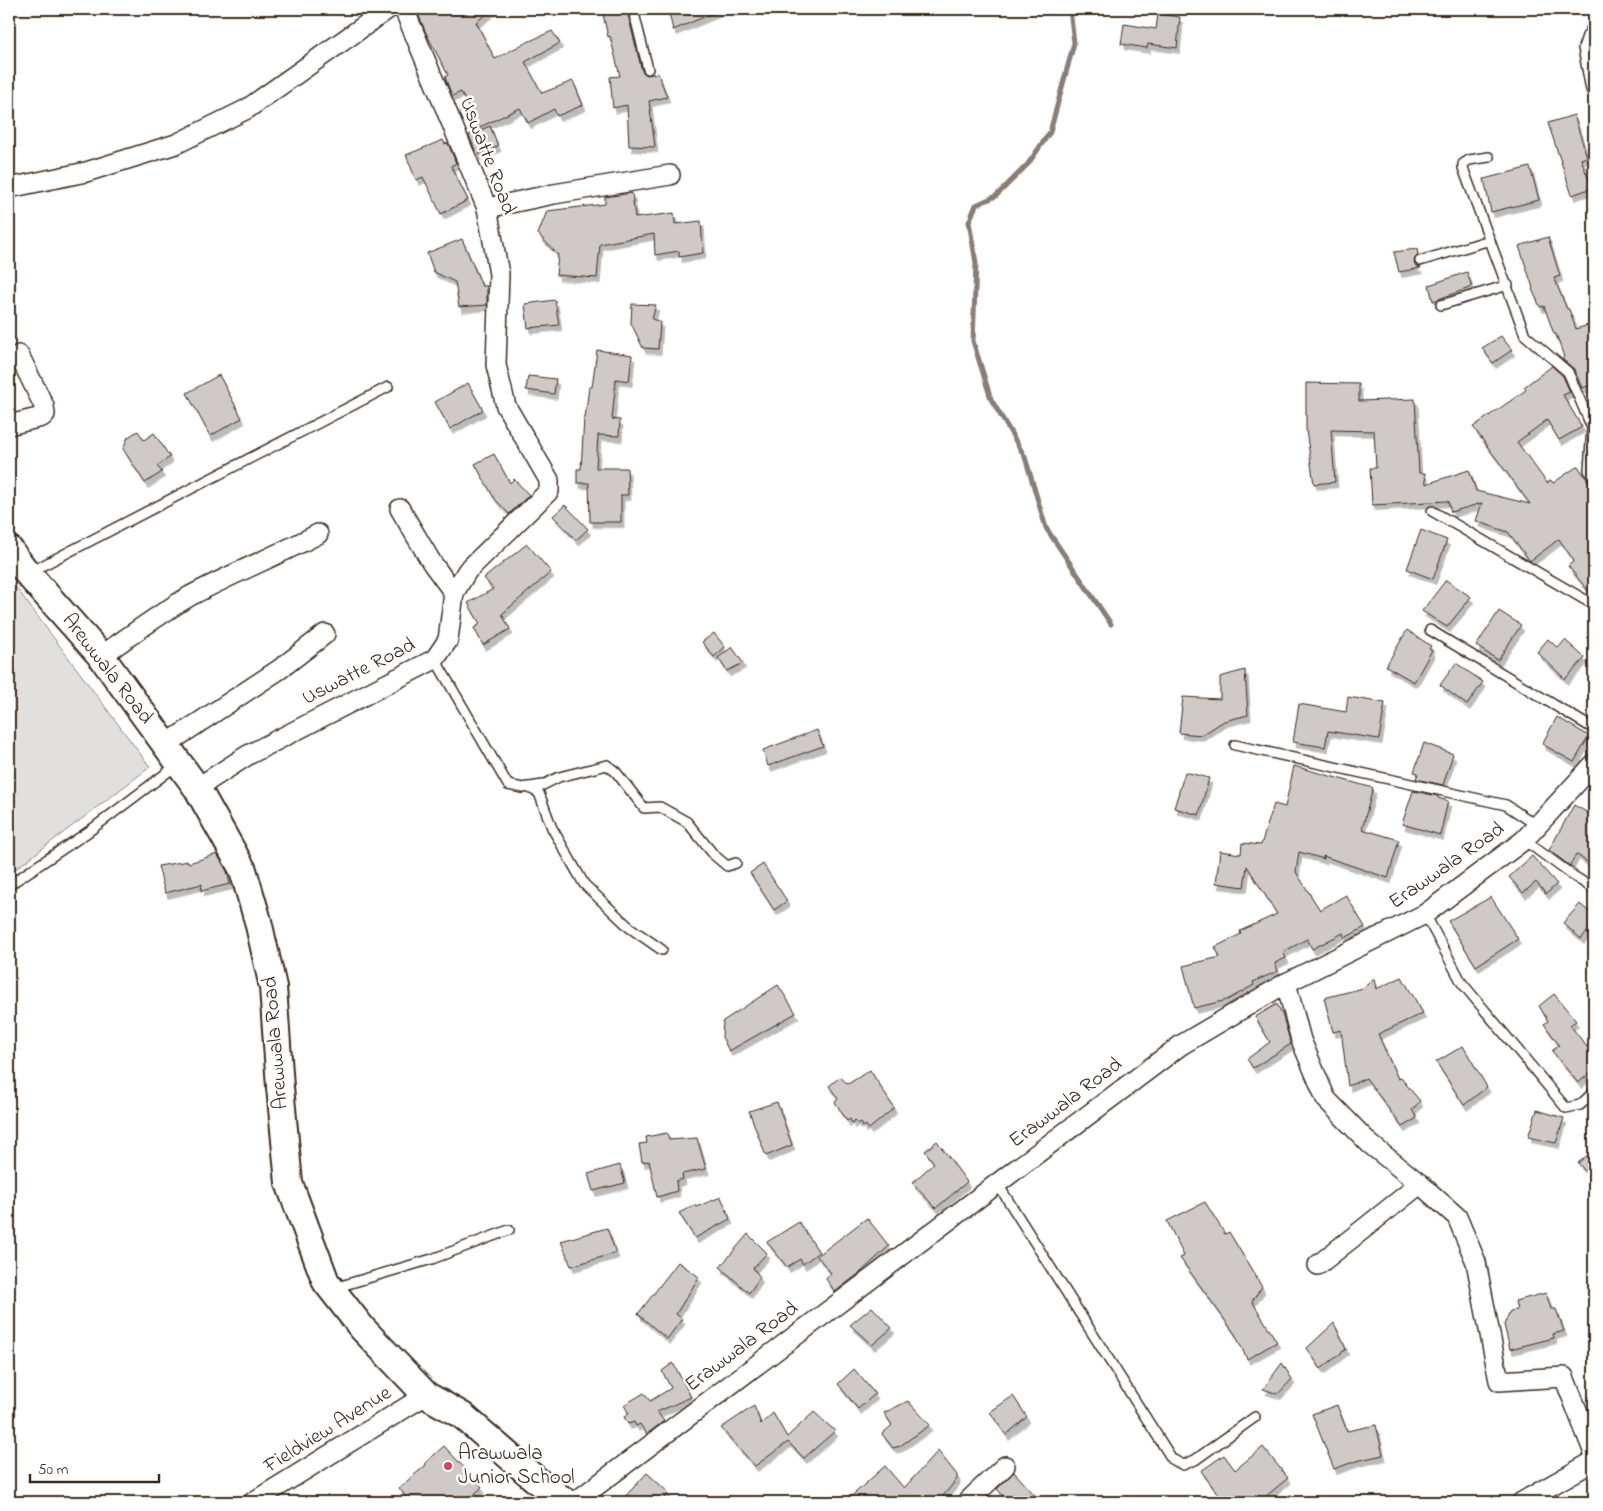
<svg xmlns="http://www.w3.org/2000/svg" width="1603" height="1511" viewBox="0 0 1603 1511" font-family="'Indie Flower',sans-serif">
	<defs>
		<filter id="shadow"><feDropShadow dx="3" dy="5.5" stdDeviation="0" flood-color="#0004"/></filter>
	</defs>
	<rect width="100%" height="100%" fill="#fff"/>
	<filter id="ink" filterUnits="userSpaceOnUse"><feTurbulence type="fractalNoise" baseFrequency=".02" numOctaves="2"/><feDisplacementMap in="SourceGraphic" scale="10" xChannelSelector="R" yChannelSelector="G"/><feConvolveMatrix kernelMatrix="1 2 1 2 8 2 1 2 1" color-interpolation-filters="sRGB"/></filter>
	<g filter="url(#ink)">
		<polygon fill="#e2e0de" stroke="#8e857e" points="9,578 150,767 9,874"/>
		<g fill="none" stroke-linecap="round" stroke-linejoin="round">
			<polyline stroke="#887e77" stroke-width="5" points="1070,9 1074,43 1050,132 1028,164 996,196 976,205 969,222 976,263 973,341 991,399 1025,457 1046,528 1111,624"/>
		</g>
		<g fill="#cfcac7" stroke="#3b2a1e" filter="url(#shadow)">
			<polygon points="416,9 493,9 476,22 495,59 521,45 552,31 560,43 525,62 542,93 573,81 583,105 557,116 554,109 528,123 520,108 478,128 461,92 452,96 445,77 448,75 426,33"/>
			<polygon points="668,9 723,9 673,30"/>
			<polygon points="627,11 642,71 647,75 658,73 667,97 649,101 655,147 629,146 627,105 613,108 610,77 620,76 610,36 608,37 603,14"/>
			<polygon points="1158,14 1180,17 1177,48 1148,44 1147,48 1121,44 1124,24 1156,29"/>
			<polygon points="1574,115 1587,157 1581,159 1592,188 1572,195 1548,123"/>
			<polygon points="490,126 498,146 477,155 469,135"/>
			<polygon points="443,140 445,144 448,143 456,163 451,166 468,200 441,214 423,177 416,180 406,155"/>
			<polygon points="1530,167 1539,200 1491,212 1484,179"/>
			<polygon points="632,193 635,218 674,213 675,224 701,221 703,253 679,257 679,251 655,255 654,234 600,244 597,278 556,275 558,255 538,234 547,211 605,204 605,197"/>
			<polygon points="1548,237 1560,276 1554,278 1567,309 1569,309 1576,329 1594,323 1594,384 1582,388 1574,369 1562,359 1564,357 1556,334 1554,334 1544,306 1540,307 1532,289 1533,288 1519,246"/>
			<polygon points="462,239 482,286 487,286 487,305 459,307 455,282 434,272 427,253"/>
			<polygon points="1417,249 1418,255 1415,257 1414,262 1416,266 1421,268 1399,272 1394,252"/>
			<polygon points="1467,272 1472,287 1433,301 1429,285"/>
			<polygon points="555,300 559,325 528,328 525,304"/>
			<polygon points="632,304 656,305 652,319 660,322 658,349 643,348 631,323"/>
			<polygon points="1501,336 1512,350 1493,363 1482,348"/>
			<polygon points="597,350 632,355 629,381 616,379 612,419 620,420 619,436 598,435 596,468 627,468 628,495 621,495 621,522 590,522 589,483 577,483 577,469 581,469 584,418 585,418 589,387 592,387"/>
			<polygon points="1552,366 1563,376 1570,392 1563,395 1582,427 1559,440 1547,420 1517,442 1547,483 1551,480 1553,483 1578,466 1594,490 1594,598 1568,566 1574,561 1559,539 1530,561 1508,532 1476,521 1482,503 1451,512 1448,501 1372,505 1370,468 1376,468 1374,431 1331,430 1335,482 1314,484 1306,430 1306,383 1359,384 1359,401 1415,399 1419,473 1425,473 1426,484 1469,470 1476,491 1530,504 1473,427 1526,390 1524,387"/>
			<polygon points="219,375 242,418 210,436 187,393"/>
			<polygon points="528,376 556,379 554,394 526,390"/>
			<polygon points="468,383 483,410 450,429 435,402"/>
			<polygon points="138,431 144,440 154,433 170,457 157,466 162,472 145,483 123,449 128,437"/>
			<polygon points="494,454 510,483 514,479 529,495 509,514 494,498 475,464"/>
			<polygon points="565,505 588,529 576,540 553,516"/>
			<polygon points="1421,530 1447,540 1433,579 1407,569"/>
			<polygon points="527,544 551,572 502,614 510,629 483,645 474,628 480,624 468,603 493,589 484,578"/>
			<polygon points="1446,580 1471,597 1447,627 1422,611"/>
			<polygon points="1499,611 1521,625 1498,660 1476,646"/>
			<polygon points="1407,630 1431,646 1429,649 1432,650 1414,682 1386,666"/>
			<polygon points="714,633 725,647 714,657 702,642"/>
			<polygon points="1548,639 1558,648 1565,640 1585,658 1565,679 1537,652"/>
			<polygon points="732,647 743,663 727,671 718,658"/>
			<polygon points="1456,663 1483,682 1467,705 1440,685"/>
			<polygon points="1245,670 1248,715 1224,721 1202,735 1179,733 1183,697 1220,699 1220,677"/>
			<polygon points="1348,697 1385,703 1379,739 1328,731 1325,747 1293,742 1299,704 1346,712"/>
			<polygon points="1557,717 1589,736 1574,762 1542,744"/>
			<polygon points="817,730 823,746 768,766 763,750"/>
			<polygon points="1424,743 1453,754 1443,785 1416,779 1418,773 1414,772"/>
			<polygon points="1294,766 1373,788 1362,829 1399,840 1388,878 1323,856 1324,859 1299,852 1296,872 1320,910 1346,895 1365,927 1345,938 1343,933 1312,949 1307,939 1283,952 1286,958 1275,963 1278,971 1253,982 1254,985 1227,1000 1194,1008 1183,966 1220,957 1215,947 1241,934 1240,931 1277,914 1247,866 1244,887 1216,883 1220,851 1241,854 1242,843 1261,845 1274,804 1285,807"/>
			<polygon points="1185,772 1209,778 1199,815 1174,808"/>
			<polygon points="1413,791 1438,796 1438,798 1448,801 1440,835 1402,824"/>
			<polygon points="1574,805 1594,816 1594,867 1576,854 1570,866 1549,850"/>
			<polygon points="217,854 227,871 230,884 201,891 202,884 165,893 158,866 188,861 189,863"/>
			<polygon points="1532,856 1557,884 1546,894 1536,882 1523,893 1509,877"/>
			<polygon points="763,864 787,901 774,910 750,873"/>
			<polygon points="1491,897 1518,939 1476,966 1448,921"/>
			<polygon points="1580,904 1594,916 1594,924 1581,939 1563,923"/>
			<polygon points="1402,977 1423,1013 1378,1034 1398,1079 1401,1078 1420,1101 1412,1110 1417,1118 1402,1127 1366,1078 1348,1086 1341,1030 1333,1032 1324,998 1363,988 1374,979 1376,989"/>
			<polygon points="778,985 796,1013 729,1051 722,1037 723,1021"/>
			<polygon points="1554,994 1576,1021 1570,1025 1587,1047 1594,1042 1594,1070 1578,1083 1552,1051 1559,1045 1544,1024 1548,1021 1539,1006"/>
			<polygon points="1277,1004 1282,1014 1291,1044 1253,1068 1247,1059 1270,1042 1255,1017"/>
			<polygon points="1463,1046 1487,1087 1464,1105 1436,1062"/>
			<polygon points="870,1070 894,1108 869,1129 866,1125 863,1127 861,1122 858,1124 855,1120 852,1123 850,1119 847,1121 835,1102 838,1099 829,1086 840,1077 848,1084"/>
			<polygon points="777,1102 792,1145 766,1156 749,1111"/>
			<polygon points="1537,1110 1564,1118 1556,1143 1528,1137"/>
			<polygon points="667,1133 669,1140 697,1138 706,1169 682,1174 683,1179 676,1181 677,1191 657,1197 649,1161 642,1162 639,1144 647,1143 646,1137"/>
			<polygon points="937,1141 967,1182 936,1208 912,1183 934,1163 925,1151"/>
			<polygon points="1594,1150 1594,1181 1578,1163"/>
			<polygon points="620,1165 625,1183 593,1191 588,1174"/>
			<polygon points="721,1197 730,1219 695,1238 679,1213 695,1205 696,1207"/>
			<polygon points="1205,1202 1225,1234 1229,1232 1262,1287 1252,1301 1277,1342 1247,1359 1235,1334 1180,1258 1184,1256 1167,1221"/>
			<polygon points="867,1218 889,1246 861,1272 835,1292 826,1279 831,1273 817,1256"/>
			<polygon points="799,1222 819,1252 803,1264 800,1259 787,1267 767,1242"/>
			<polygon points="607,1228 616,1253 571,1266 561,1241"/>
			<polygon points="748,1234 767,1253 753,1268 760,1277 749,1293 720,1267"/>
			<polygon points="678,1262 699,1277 676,1314 682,1319 667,1339 638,1314"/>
			<polygon points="1546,1293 1551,1309 1556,1309 1564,1331 1553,1334 1554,1338 1510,1349 1504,1325 1510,1311 1517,1310 1515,1301"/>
			<polygon points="872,1307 892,1328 872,1345 850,1325"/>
			<polygon points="1334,1323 1346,1349 1321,1369 1307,1348"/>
			<polygon points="673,1363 691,1397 657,1412 664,1421 647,1434 640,1424 636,1426 634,1422 628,1424 624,1417 629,1414 624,1405 644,1393 650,1401 671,1388 662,1371"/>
			<polygon points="1282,1363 1292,1379 1278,1394 1263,1389"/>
			<polygon points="854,1369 875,1394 858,1409 838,1384"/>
			<polygon points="1013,1396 1027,1417 1006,1435 990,1412"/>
			<polygon points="908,1401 930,1425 900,1446 893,1448 882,1434 892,1425 884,1413"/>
			<polygon points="1337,1405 1347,1431 1376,1425 1383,1455 1356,1461 1334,1469 1312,1414"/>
			<polygon points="754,1406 761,1424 773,1413 787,1437 814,1412 835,1431 804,1458 788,1442 755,1466 721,1428"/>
			<polygon points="444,1446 482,1487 466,1502 410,1502 399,1488 426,1465 425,1463"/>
			<polygon points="1263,1447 1288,1478 1259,1502 1224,1502 1201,1471 1224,1455 1235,1470"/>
			<polygon points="938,1451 957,1475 957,1479 938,1502 845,1502 885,1466 904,1488"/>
			<polygon points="1014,1472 1041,1502 1009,1502 997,1489"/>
			<polygon points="647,1473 669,1493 660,1502 620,1502"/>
		</g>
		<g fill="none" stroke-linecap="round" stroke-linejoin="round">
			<defs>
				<g id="lane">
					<polyline points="633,9 648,69"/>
					<polyline points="1591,90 1583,48 1587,36 1594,25"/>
					<polyline points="1489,157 1469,160 1463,164 1463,168 1525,335 1568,372 1592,428 1589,470 1594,478"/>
					<polyline points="1420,261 1490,240"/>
					<polyline points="1441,305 1508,285"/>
					<polyline points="1432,511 1594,605"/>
					<polyline points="28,573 388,387"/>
					<polyline points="1430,630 1594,729"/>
					<polyline points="435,659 508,785 523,788 543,785 559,777 607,765 616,772 644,808 660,807 687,822 714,855 727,866 736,863"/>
					<polyline points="1235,745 1506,805 1538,826"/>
					<polyline points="527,787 539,793 552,828 584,884 629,927 662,950"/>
					<polyline points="1524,840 1572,875 1594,889"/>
					<polyline points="9,885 88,832 177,765"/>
					<polyline points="1425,914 1462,983 1566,1108 1580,1105 1594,1092"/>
					<polyline points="997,1183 1172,1459 1183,1465 1195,1460 1255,1417"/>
					<polyline points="334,1288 432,1259 509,1230"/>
				</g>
				<g id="street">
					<polyline points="9,188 86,172 176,144 247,109 388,9"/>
					<polyline points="487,208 554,194 670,175"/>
					<polyline points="9,425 42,417 45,414 44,406 19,355"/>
					<polyline points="400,509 432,563 454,593"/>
					<path d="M101,656C130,636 159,614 190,596C231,574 276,556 318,534"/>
					<polyline points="165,745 280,669 325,634"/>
					<polyline points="197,788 248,755 435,659 448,640 454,593 467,571 549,491 549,480 506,406 496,365 499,274 487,208 404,9"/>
					<polyline points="1286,983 1301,1040 1326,1099 1370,1144 1420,1184 1457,1217 1476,1262 1499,1381 1564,1377 1594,1453"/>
					<polyline points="1318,1265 1420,1184"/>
					<polyline points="253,1502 426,1395"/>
					<polyline points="575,1502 1181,1045 1286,983 1425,914 1524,840 1594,764"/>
					<polyline points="967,1502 1005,1466"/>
					<polyline points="1522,1502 1594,1461"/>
				</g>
				<polyline id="secondary" points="9,549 27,573 101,656 197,788 243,870 258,921 273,987 280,1087 289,1183 326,1282 362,1328 426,1395 463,1416 541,1484 566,1502"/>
			</defs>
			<use href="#lane" stroke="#3b2a1e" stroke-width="12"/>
			<use href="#street" stroke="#3b2a1e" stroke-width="22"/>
			<use href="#secondary" stroke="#3b2a1e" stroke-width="30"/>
			<use href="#lane" stroke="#fff" stroke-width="9"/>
			<use href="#street" stroke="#fff" stroke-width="19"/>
			<use href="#secondary" stroke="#fff" stroke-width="26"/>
		</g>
	</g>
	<circle fill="#d1495b" stroke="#fff" stroke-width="2" cx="448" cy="1466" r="5"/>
	<g text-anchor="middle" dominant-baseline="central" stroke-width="5" stroke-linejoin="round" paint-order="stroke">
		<g font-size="21" fill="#3b2a1e" stroke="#fff">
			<text transform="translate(487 156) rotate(69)">Uswatte Road</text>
			<text transform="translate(107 669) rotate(52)">Arewwala Road</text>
			<text transform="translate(359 672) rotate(-27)">Uswatte Road</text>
			<text transform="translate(1447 866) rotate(-35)">Erawwala Road</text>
			<text transform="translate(276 1043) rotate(-95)">Arewwala Road</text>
			<text transform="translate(1066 1103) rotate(-37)">Erawwala Road</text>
			<text transform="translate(742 1347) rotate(-37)">Erawwala Road</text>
			<text transform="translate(328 1430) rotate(-32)">Fieldview Avenue</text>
		</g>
		<g font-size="21" fill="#3b2a1e" stroke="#fff" text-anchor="start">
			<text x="458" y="1454">Arawwala<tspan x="458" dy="24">Junior School</tspan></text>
		</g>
	</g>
	<rect width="1603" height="1511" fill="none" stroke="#fff" stroke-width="30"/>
	<rect x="15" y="15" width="1573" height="1481" fill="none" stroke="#3b2a1e" stroke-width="2" filter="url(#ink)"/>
	<path d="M30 1474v8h129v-8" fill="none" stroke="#3b2a1e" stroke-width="2.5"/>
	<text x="38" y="1474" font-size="15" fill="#3b2a1e" stroke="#ffffff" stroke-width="4" paint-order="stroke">50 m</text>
</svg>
